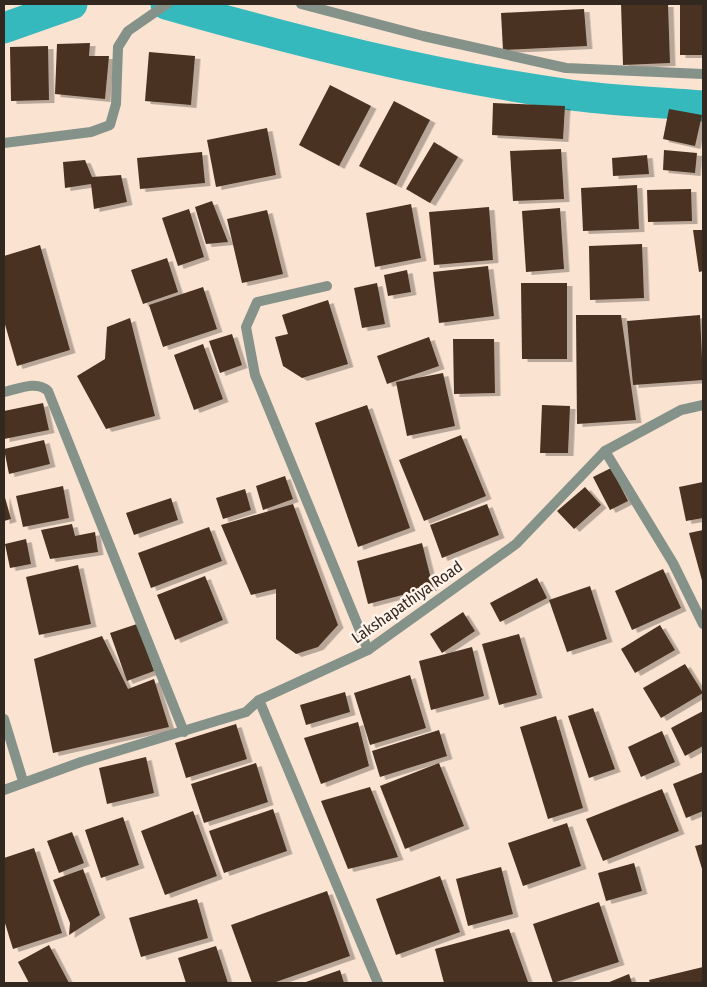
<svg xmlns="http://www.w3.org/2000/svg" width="707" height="987" viewBox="0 0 707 987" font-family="'Fira Sans Condensed',sans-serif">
	<defs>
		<filter id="shadow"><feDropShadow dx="5.5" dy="3" stdDeviation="0" flood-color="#0004"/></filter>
	</defs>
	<rect width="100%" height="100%" fill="#fbe3d1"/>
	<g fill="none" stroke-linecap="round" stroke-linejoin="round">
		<g stroke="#36b9bd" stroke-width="31">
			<path d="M166,4C296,41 429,75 564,94C610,101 657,102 703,106"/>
			<polyline points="4,28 72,4"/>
		</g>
	</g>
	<g fill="#493220" filter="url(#shadow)">
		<polygon points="621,4 668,4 670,63 623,65"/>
		<rect x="680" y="5" width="23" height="50"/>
		<polygon points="584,9 587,46 503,50 501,13"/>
		<polygon points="90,43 89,56 109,56 105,99 55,94 57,44"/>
		<polygon points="48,46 49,100 11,101 10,47"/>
		<polygon points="149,52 195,56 191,105 145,101"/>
		<polygon points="330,85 371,106 339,166 299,145"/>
		<polygon points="394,101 430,120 396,185 359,166"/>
		<polygon points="493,103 565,106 563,139 492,135"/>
		<polygon points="669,109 702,115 695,146 663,139"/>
		<polygon points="267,128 276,175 216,187 207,140"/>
		<polygon points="434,142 458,157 430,203 406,189"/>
		<polygon points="561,149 564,199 513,201 510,151"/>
		<polygon points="664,150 697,153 695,173 663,170"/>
		<polygon points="202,152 205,183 140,189 137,158"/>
		<polygon points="647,155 649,174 613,176 612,158"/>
		<polygon points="85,160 92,177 121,175 127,202 94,209 91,184 65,188 63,162"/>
		<polygon points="637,185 639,229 583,231 581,188"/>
		<polygon points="691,189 692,221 648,222 647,190"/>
		<polygon points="212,201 228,242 206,244 195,207"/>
		<polygon points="411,204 421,258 375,267 366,213"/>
		<polygon points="489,207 493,260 434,265 429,212"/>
		<polygon points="560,208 564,269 526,272 522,211"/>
		<polygon points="189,209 204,257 178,266 162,218"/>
		<polygon points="267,210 283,274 242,283 227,219"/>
		<polygon points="693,230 703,230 703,271 699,272"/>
		<polygon points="642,244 644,298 590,300 589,246"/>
		<polygon points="40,245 70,350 17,366 4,321 4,256"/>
		<polygon points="167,258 178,292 143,304 131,270"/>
		<polygon points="488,266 494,316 439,323 433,272"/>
		<polygon points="407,270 411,292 388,296 384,275"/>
		<polygon points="377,283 385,324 362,328 354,288"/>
		<polygon points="521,283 567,283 567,359 522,359"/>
		<polygon points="203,287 217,329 163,347 149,305"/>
		<polygon points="328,300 348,364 302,378 283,366 275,337 288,334 282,315"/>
		<polygon points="576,315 621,315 636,420 577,424"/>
		<polygon points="700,315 703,380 633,385 627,321"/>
		<polygon points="130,318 155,416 106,429 77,376 105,359 107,327"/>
		<polygon points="232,334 242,365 220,373 209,341"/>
		<polygon points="429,337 439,366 387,384 377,356"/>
		<polygon points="453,339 494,339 495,393 454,394"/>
		<polygon points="203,344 223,399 194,410 174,355"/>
		<polygon points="443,373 455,426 407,436 396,382"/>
		<polygon points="43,403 49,430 4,439 4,411"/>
		<polygon points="367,405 410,528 358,547 315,423"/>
		<polygon points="542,405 570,406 568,453 540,453"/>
		<polygon points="461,435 486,496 424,521 399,460"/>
		<polygon points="44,440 50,464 9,474 4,449"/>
		<polygon points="611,468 628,501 610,510 593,477"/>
		<polygon points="285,476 293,499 263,510 256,486"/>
		<polygon points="703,482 703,518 686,521 679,487"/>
		<polygon points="63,486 69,518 23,527 16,496"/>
		<polygon points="585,487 601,505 574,529 557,511"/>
		<polygon points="245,489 251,510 223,519 216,498"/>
		<polygon points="4,494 11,519 4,521"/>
		<polygon points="171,498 178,520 134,535 126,513"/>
		<polygon points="293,504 338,625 318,647 296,654 276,639 276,589 251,595 221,525"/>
		<polygon points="487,504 499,535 442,558 430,525"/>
		<polygon points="72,524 75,536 95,532 98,552 50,559 41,530"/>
		<polygon points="209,527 222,561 151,588 138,553"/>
		<polygon points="703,530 703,584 689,533"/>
		<polygon points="26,539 31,564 10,568 5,544"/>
		<polygon points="422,543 433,587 368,604 357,561"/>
		<polygon points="78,565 91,624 39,635 26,577"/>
		<polygon points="663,569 681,608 632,630 615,591"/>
		<polygon points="205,576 223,620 175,640 157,595"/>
		<polygon points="537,578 547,598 500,622 490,603"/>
		<polygon points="590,586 607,639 567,652 549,600"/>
		<polygon points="463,612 475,631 442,653 430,634"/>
		<polygon points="137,624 154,671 127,681 110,633"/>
		<polygon points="660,625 675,650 635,673 621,649"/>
		<polygon points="519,634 537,695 499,705 482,644"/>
		<polygon points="102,636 128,689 154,679 169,727 53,753 34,659"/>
		<polygon points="472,647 484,696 431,710 419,661"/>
		<polygon points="685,664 703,693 661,718 643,688"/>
		<polygon points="410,675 426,728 370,745 354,693"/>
		<polygon points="345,692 350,712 306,725 300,705"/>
		<polygon points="593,708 615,769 589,778 568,716"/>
		<polygon points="703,711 703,746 685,756 671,728"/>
		<polygon points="556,716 583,808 548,819 520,727"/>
		<polygon points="358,722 369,766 321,784 304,738"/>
		<polygon points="236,724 247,759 186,778 175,743"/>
		<polygon points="439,730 447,756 380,777 372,751"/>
		<polygon points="662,731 675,762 641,777 628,747"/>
		<polygon points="146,757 154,793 107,804 99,768"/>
		<polygon points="256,763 268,802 204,823 191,784"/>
		<polygon points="439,763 464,826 405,849 380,786"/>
		<polygon points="703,772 703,811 686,818 673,784"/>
		<polygon points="370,787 398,857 348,869 321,801"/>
		<polygon points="662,789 679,831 603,861 586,819"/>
		<polygon points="273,809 287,851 224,873 209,831"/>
		<polygon points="193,811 217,876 165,895 141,831"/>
		<polygon points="123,817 139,865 101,878 85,830"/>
		<polygon points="567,823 581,866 523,886 508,843"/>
		<polygon points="72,832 84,863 59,873 47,841"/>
		<polygon points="703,844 703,872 695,846"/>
		<polygon points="34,848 62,933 13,949 4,920 4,858"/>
		<polygon points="634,863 642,891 606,901 598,873"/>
		<polygon points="501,867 513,914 468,926 456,879"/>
		<polygon points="83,869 100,915 69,935 70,923 53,880"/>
		<polygon points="440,876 460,932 396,955 376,899"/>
		<polygon points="327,891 350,956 273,983 252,983 231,925"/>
		<polygon points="197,899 208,938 141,957 129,918"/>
		<polygon points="599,902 619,962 553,983 533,924"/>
		<polygon points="509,929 528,982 444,983 435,949"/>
		<polygon points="49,945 69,983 29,983 18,962"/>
		<polygon points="216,946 228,983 186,983 178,958"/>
		<polygon points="703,967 703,983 650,983 649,980"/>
		<polygon points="340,970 344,983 303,983"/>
		<polygon points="629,974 632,983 607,983"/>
	</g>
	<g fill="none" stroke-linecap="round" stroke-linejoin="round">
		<g stroke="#84928a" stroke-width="10">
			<polyline points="301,4 423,36 566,68 703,74"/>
			<polyline points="4,143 91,132 110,125 116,104 118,47 128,31 167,4"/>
			<polyline points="327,286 257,302 246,327 255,375 368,650"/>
			<path d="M4,392C18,389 37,380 48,391L184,732"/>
			<polyline points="605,451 673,563 703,624"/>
			<polyline points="259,700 378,983"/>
			<polyline points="4,719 23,781"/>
			<polyline points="4,790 81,762 246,712 259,700 368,650 516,544 605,451 681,410 703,405"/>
		</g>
	</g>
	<g text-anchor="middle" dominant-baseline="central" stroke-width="5" stroke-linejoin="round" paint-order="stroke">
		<g font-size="16" fill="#332820" stroke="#fff3ea">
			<text transform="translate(407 602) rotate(-35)">Lakshapathiya Road</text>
		</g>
	</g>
	<rect width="707" height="987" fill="none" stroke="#332820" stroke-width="10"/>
</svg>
